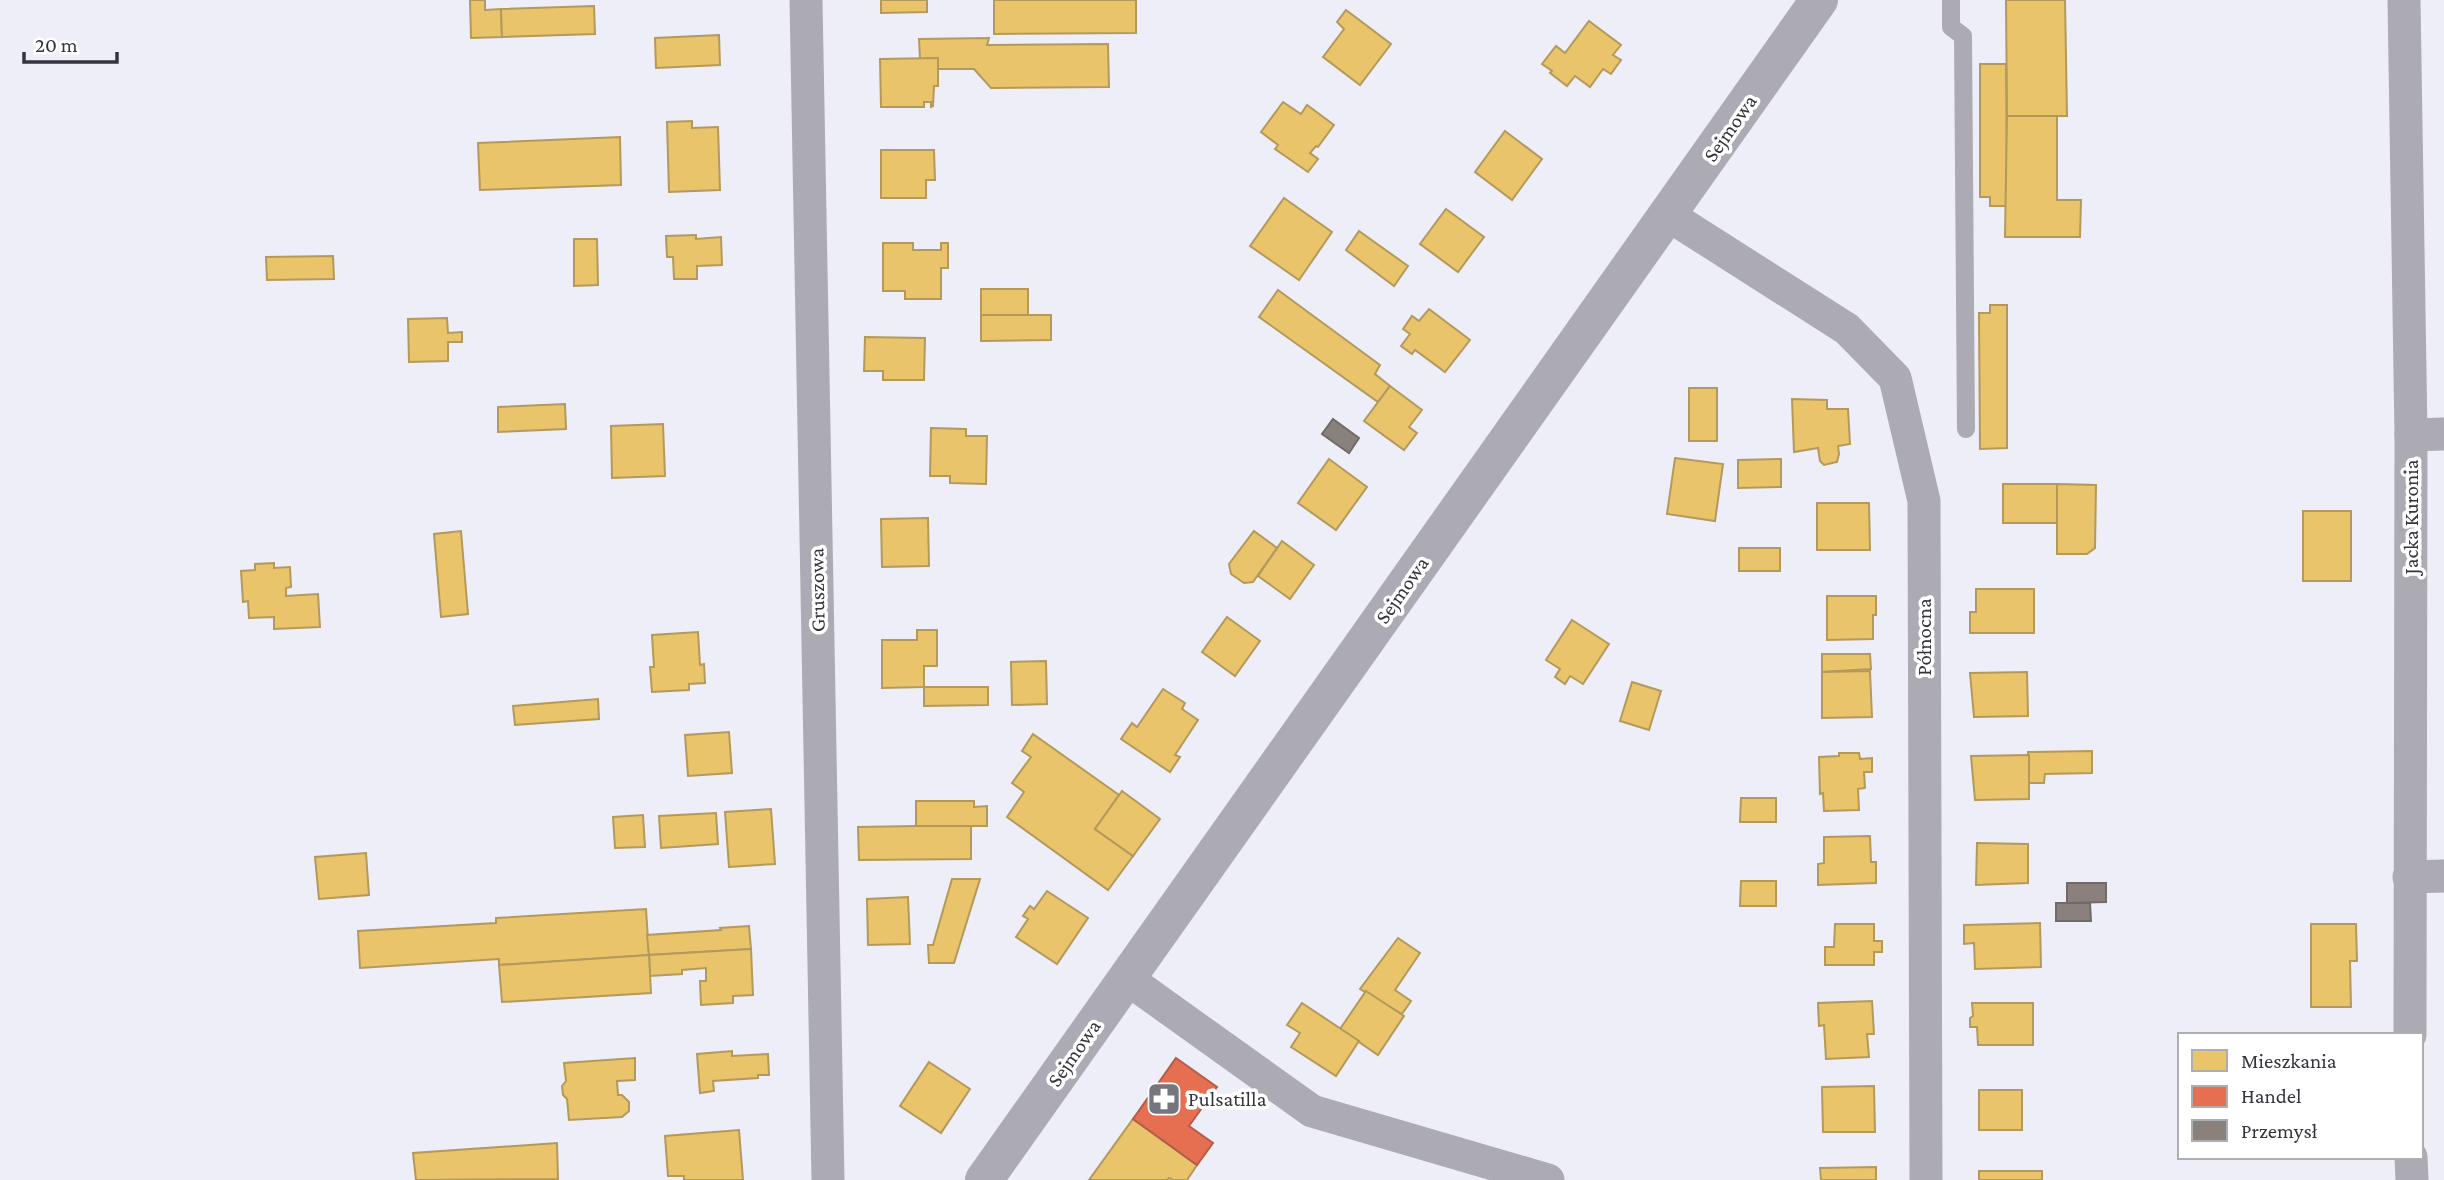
<svg xmlns="http://www.w3.org/2000/svg" width="2444" height="1180" viewBox="0 0 2444 1180" font-family="'Crimson Pro',serif">
	<rect width="100%" height="100%" fill="#eeeef8"/>
	<g fill="#e9c46a" stroke="#b3995c" stroke-width="2">
		<polygon points="470,0 485,0 485,10 501,9 502,37 471,38"/>
		<polygon points="881,0 927,0 927,12 881,13"/>
		<polygon points="994,0 1136,0 1136,33 994,34"/>
		<polygon points="2006,0 2065,0 2067,116 2007,116"/>
		<polygon points="594,6 595,34 502,37 501,9"/>
		<polygon points="1346,10 1391,44 1360,85 1323,57 1344,29 1337,22"/>
		<polygon points="1589,21 1621,45 1613,55 1621,60 1611,74 1603,69 1590,87 1575,76 1567,86 1550,73 1552,71 1542,64 1556,46 1565,53"/>
		<polygon points="719,35 720,65 656,68 655,38"/>
		<polygon points="989,38 987,45 1108,44 1109,87 991,88 974,69 938,69 938,58 920,59 919,39"/>
		<polygon points="938,58 938,86 934,86 933,106 931,107 931,102 924,102 924,107 881,107 880,59"/>
		<polygon points="1980,64 2006,64 2007,206 1990,206 1990,197 1980,197"/>
		<polygon points="1283,102 1301,114 1307,105 1334,125 1318,147 1316,146 1310,153 1318,159 1308,172 1275,149 1278,145 1261,132"/>
		<polygon points="2007,116 2057,116 2057,200 2081,200 2080,237 2005,237"/>
		<polygon points="692,121 692,128 718,127 720,190 669,192 667,122"/>
		<polygon points="1505,131 1542,159 1512,200 1475,172"/>
		<polygon points="620,137 621,185 480,190 478,143"/>
		<polygon points="881,150 934,150 935,180 926,180 926,198 881,198"/>
		<polygon points="1284,198 1332,232 1299,280 1250,246"/>
		<polygon points="1446,209 1484,237 1458,272 1420,244"/>
		<polygon points="1359,231 1408,266 1394,286 1346,250"/>
		<polygon points="696,235 696,239 721,237 722,265 697,266 697,279 674,279 673,257 667,257 666,236"/>
		<polygon points="574,239 597,239 598,285 574,286"/>
		<polygon points="883,243 913,243 913,250 941,250 941,243 948,243 948,268 941,268 941,299 905,299 905,291 883,291"/>
		<polygon points="333,256 334,279 267,280 266,257"/>
		<rect x="981" y="289" width="47" height="26"/>
		<polygon points="1278,290 1380,365 1375,374 1390,386 1378,402 1259,317"/>
		<polygon points="1990,305 2007,305 2007,448 1980,449 1979,313 1990,313"/>
		<polygon points="1429,309 1470,340 1445,372 1415,350 1412,354 1401,346 1410,334 1403,329 1412,316 1419,321"/>
		<polygon points="981,315 1051,315 1051,340 981,341"/>
		<polygon points="447,318 448,333 462,332 462,342 448,342 448,361 409,362 408,319"/>
		<polygon points="865,337 925,338 924,380 883,380 883,371 864,371"/>
		<polygon points="1390,386 1422,410 1409,427 1417,433 1404,450 1364,421"/>
		<rect x="1689" y="388" width="28" height="53"/>
		<polygon points="1792,399 1827,400 1827,409 1848,409 1850,444 1838,446 1839,454 1837,462 1824,465 1820,461 1818,448 1794,452"/>
		<polygon points="565,404 566,429 498,432 498,407"/>
		<polygon points="663,424 665,476 612,478 611,426"/>
		<polygon points="931,428 966,429 966,436 987,436 986,484 950,483 950,476 930,476"/>
		<polygon points="1675,458 1723,464 1715,521 1667,514"/>
		<polygon points="1329,459 1367,487 1336,530 1298,503"/>
		<polygon points="1781,459 1781,487 1738,488 1738,460"/>
		<rect x="2003" y="484" width="54" height="39"/>
		<polygon points="2057,484 2096,485 2095,548 2087,554 2057,554"/>
		<polygon points="1817,503 1869,503 1870,550 1817,550"/>
		<rect x="2303" y="511" width="48" height="70"/>
		<polygon points="928,518 929,566 882,567 881,519"/>
		<polygon points="461,531 468,614 441,617 434,534"/>
		<polygon points="1254,531 1277,548 1253,582 1244,583 1231,574 1229,564"/>
		<polygon points="1282,541 1314,565 1290,599 1258,576"/>
		<rect x="1739" y="548" width="41" height="23"/>
		<polygon points="274,563 274,568 290,567 291,587 286,588 286,596 318,594 320,627 274,629 274,617 249,618 248,601 243,602 241,571 255,570 255,564"/>
		<polygon points="1976,589 2034,589 2034,633 1970,633 1970,612 1976,612"/>
		<polygon points="1827,596 1876,596 1876,615 1873,615 1873,639 1827,640"/>
		<polygon points="1227,617 1260,641 1235,676 1202,652"/>
		<polygon points="1572,620 1609,644 1583,684 1570,676 1565,684 1555,677 1560,669 1546,660"/>
		<polygon points="917,630 937,630 937,666 924,666 924,687 882,688 882,640 917,640"/>
		<polygon points="698,632 700,665 704,664 705,683 689,684 689,690 652,692 650,667 654,667 652,635"/>
		<polygon points="1822,654 1870,654 1871,669 1822,672"/>
		<polygon points="1046,661 1047,704 1012,705 1011,662"/>
		<polygon points="1870,671 1872,717 1822,718 1822,672"/>
		<polygon points="2027,672 2028,716 1974,717 1970,673"/>
		<polygon points="1632,682 1661,691 1649,730 1620,721"/>
		<polygon points="924,687 988,687 988,705 924,706"/>
		<polygon points="1163,689 1185,703 1182,709 1198,720 1175,755 1180,757 1170,772 1121,739 1132,723 1137,727"/>
		<polygon points="598,699 599,719 515,725 513,706"/>
		<polygon points="729,732 732,773 688,776 685,735"/>
		<polygon points="1033,734 1119,795 1095,829 1133,856 1108,890 1007,817 1024,792 1012,783 1031,757 1022,751"/>
		<polygon points="2092,751 2092,773 2045,774 2044,783 2029,783 2028,752"/>
		<polygon points="1839,753 1859,753 1860,759 1872,758 1872,772 1864,772 1865,788 1858,789 1859,810 1824,811 1823,793 1820,794 1819,757 1839,756"/>
		<polygon points="2029,755 2029,799 1975,800 1971,756"/>
		<polygon points="1122,791 1160,819 1133,856 1095,829"/>
		<polygon points="1741,798 1776,798 1776,822 1740,822"/>
		<polygon points="916,801 974,801 974,807 987,806 987,826 916,826"/>
		<polygon points="771,809 775,864 729,867 725,812"/>
		<polygon points="716,813 718,844 661,848 659,816"/>
		<polygon points="643,815 645,847 615,848 613,817"/>
		<polygon points="916,826 971,826 971,859 859,860 858,827"/>
		<polygon points="1870,836 1871,862 1876,862 1876,883 1818,885 1818,864 1824,863 1824,837"/>
		<polygon points="1977,843 2028,844 2028,883 1976,885"/>
		<polygon points="366,853 369,895 319,899 315,857"/>
		<polygon points="952,879 980,879 954,963 929,963 928,945 933,945"/>
		<polygon points="1741,881 1776,881 1776,906 1740,906"/>
		<polygon points="1047,891 1088,918 1057,964 1016,937 1028,919 1023,916 1030,906 1034,909"/>
		<polygon points="908,897 910,944 868,945 867,899"/>
		<polygon points="646,909 649,955 499,965 499,959 360,968 358,931 496,923 496,918"/>
		<polygon points="2040,923 2041,967 1975,969 1974,943 1964,944 1964,925"/>
		<polygon points="1835,924 1874,924 1874,941 1882,941 1882,952 1874,952 1874,965 1825,965 1825,947 1834,947"/>
		<polygon points="2311,924 2356,924 2357,961 2350,961 2351,1007 2311,1007"/>
		<polygon points="749,926 751,949 649,955 647,935 721,930 720,928"/>
		<polygon points="1398,938 1420,953 1395,990 1411,1001 1402,1014 1360,989"/>
		<polygon points="751,949 753,995 733,996 733,1003 701,1005 700,981 706,981 706,968 682,970 682,974 650,976 649,955"/>
		<polygon points="649,955 651,993 502,1002 499,965"/>
		<polygon points="1366,991 1404,1016 1378,1055 1340,1029"/>
		<polygon points="1872,1001 1874,1034 1867,1034 1869,1057 1826,1059 1824,1025 1819,1026 1818,1003"/>
		<polygon points="1302,1003 1359,1041 1336,1076 1291,1047 1300,1033 1287,1025"/>
		<polygon points="1972,1003 2033,1003 2033,1045 1978,1045 1977,1027 1970,1027 1970,1018 1973,1016"/>
		<polygon points="732,1051 732,1056 768,1054 769,1075 758,1075 758,1078 713,1081 714,1091 700,1093 697,1054"/>
		<polygon points="635,1058 635,1080 617,1081 618,1095 622,1095 629,1102 629,1111 622,1117 569,1120 567,1099 563,1095 562,1086 566,1081 564,1063"/>
		<polygon points="929,1062 970,1089 941,1133 900,1106"/>
		<polygon points="1874,1086 1875,1132 1823,1132 1822,1087"/>
		<rect x="1979" y="1090" width="43" height="40"/>
		<polygon points="1133,1119 1197,1165 1187,1180 1173,1180 1169,1178 1167,1180 1089,1180"/>
		<polygon points="739,1130 743,1180 684,1180 684,1176 668,1176 665,1136"/>
		<polygon points="557,1143 558,1179 416,1180 413,1153"/>
		<polygon points="1876,1167 1876,1180 1821,1180 1820,1168"/>
		<rect x="1979" y="1171" width="63" height="9"/>
	</g>
	<polygon fill="#e76f51" stroke="#b25d4b" stroke-width="2" points="1176,1058 1217,1087 1189,1126 1213,1143 1197,1165 1133,1119"/>
	<g fill="#8a817c" stroke="#706a69" stroke-width="2">
		<polygon points="1333,419 1359,438 1349,453 1322,434"/>
		<polygon points="2067,883 2106,883 2106,902 2067,903"/>
		<polygon points="2056,903 2090,903 2091,921 2056,921"/>
	</g>
	<g fill="none" stroke-linecap="round" stroke-linejoin="round">
		<polyline stroke="#acabb4" stroke-width="18" points="1951,0 1951,27 1963,36 1966,429"/>
		<g stroke="#acabb4" stroke-width="33">
			<polyline points="806,0 828,1180"/>
			<polyline points="2404,0 2411,435 2410,1035"/>
			<polyline points="1668,215 1847,329 1895,378 1924,501 1926,1180"/>
			<polyline points="2411,435 2444,434"/>
			<polyline points="2409,877 2444,876"/>
			<polyline points="1126,978 1312,1111 1548,1180"/>
			<polyline points="2411,1157 2412,1180"/>
		</g>
		<polyline stroke="#abaab5" stroke-width="38" points="984,1180 1819,0"/>
	</g>
	<defs>
		<symbol id="pharmacy-square" viewBox="-11 -11 22 22"><rect x="-9" y="-9" width="18" height="18" rx="4" fill="#76757e" stroke="#fff"/><path d="M-2-6h4v4h4v4h-4v4h-4v-4h-4v-4h4Z" fill="#fff"/></symbol>
	</defs>
	<g fill-rule="evenodd">
		<use href="#pharmacy-square" x="1145" y="1080" width="38" height="38"/>
	</g>
	<g text-anchor="middle" dominant-baseline="central" stroke-width="7" stroke-linejoin="round" paint-order="stroke">
		<g font-size="21" fill="#35343c" stroke="#fff">
			<text transform="translate(1730 128) rotate(-55)">Sejmowa</text>
			<text transform="translate(2411 517) rotate(-90)">Jacka Kuronia</text>
			<text transform="translate(817 590) rotate(-91)">Gruszowa</text>
			<text transform="translate(1402 590) rotate(-55)">Sejmowa</text>
			<text transform="translate(1924 637) rotate(-90)">Północna</text>
			<text transform="translate(1074 1053) rotate(-55)">Sejmowa</text>
		</g>
		<g font-size="21" fill="#35343c" stroke="#fff" text-anchor="start">
			<text x="1188" y="1099">Pulsatilla</text>
		</g>
	</g>
	<rect x="2178" y="1033" width="245" height="126" fill="#ffffff" stroke="#aeaeb1" stroke-width="2"/>
	<rect x="2192" y="1050" width="35" height="21" fill="#e9c46a" stroke="#aeaeb1" stroke-width="2"/>
	<text x="2241" y="1068" font-size="21" fill="#35343c">Mieszkania</text>
	<rect x="2192" y="1086" width="35" height="21" fill="#e76f51" stroke="#aeaeb1" stroke-width="2"/>
	<text x="2241" y="1103" font-size="21" fill="#35343c">Handel</text>
	<rect x="2192" y="1120" width="35" height="21" fill="#8a817c" stroke="#aeaeb1" stroke-width="2"/>
	<text x="2241" y="1138" font-size="21" fill="#35343c">Przemysł</text>
	<path d="M24 52v10h93v-10" fill="none" stroke="#35343c" stroke-width="3.5"/>
	<text x="35" y="52" font-size="21" fill="#35343c" stroke="#ffffff" stroke-width="5" paint-order="stroke">20 m</text>
</svg>
